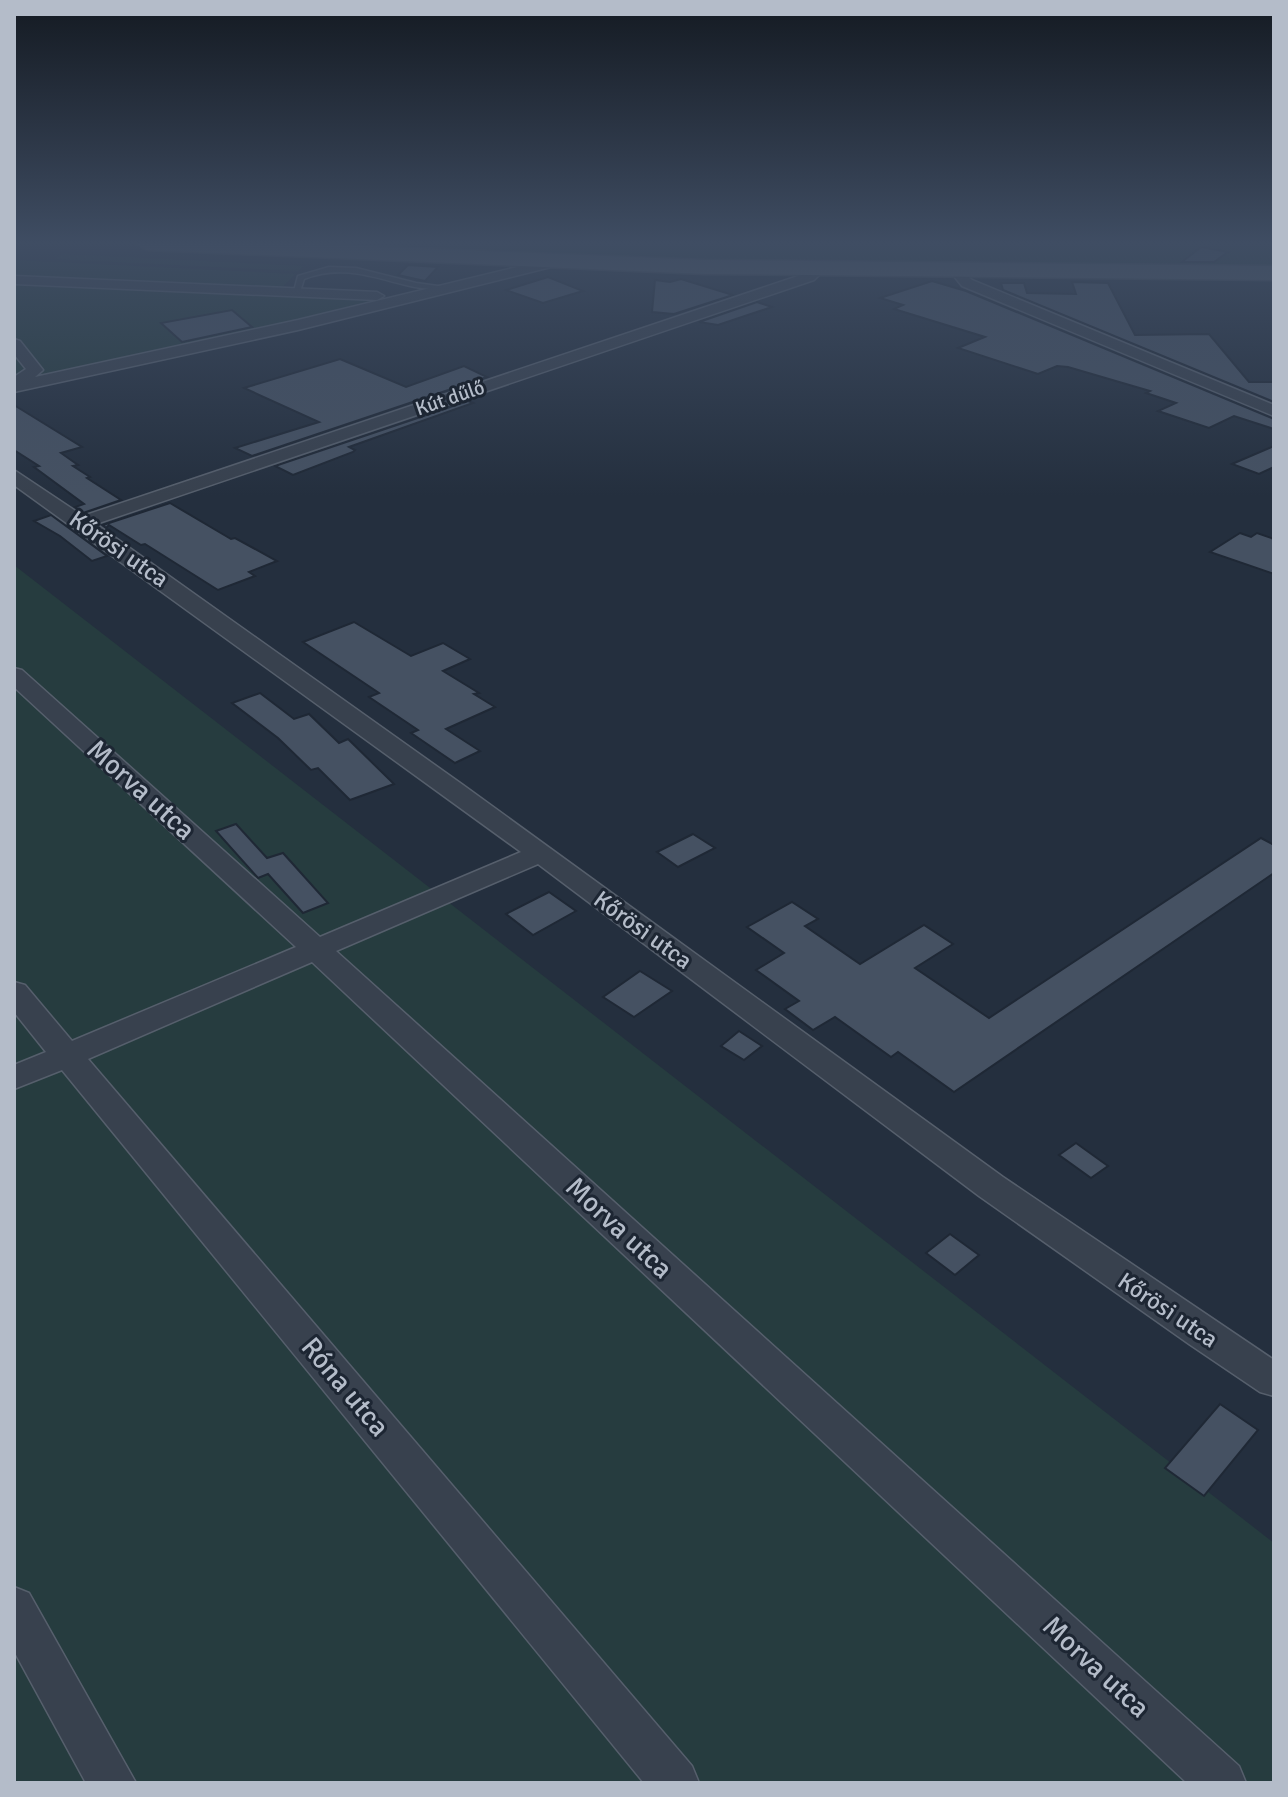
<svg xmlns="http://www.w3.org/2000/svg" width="1288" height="1797" viewBox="0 0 1288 1797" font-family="Signika,sans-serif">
	<rect width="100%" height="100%" fill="#242f3e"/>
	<g fill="#263c3f">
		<polygon points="147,244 1274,244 1274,273 956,270"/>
		<polygon points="62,254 304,266 298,271 55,259"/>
		<polygon points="14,260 295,274 276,294 393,300 14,383"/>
		<polygon points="14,565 1274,1543 1274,1783 14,1783"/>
	</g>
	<g fill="#455162" stroke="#1f2835" stroke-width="2">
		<polygon points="1201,247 1228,252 1214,262 1182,262"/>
		<polygon points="408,265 438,267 425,281 398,275"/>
		<polygon points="548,277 583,291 543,303 506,290"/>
		<polygon points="681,279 733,295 674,314 652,312 655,280 670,282"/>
		<polygon points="932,281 966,291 1274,419 1274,429 1234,416 1209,428 1158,411 1176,403 1146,393 1150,391 1068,367 1057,366 1038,374 958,348 985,337 894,309 903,305 880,298"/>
		<polygon points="1072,282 1108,283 1135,335 1209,334 1249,382 1274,382 1274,402 1003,290 1001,283 1024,283 1027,293 1076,294"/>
		<polygon points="757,302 772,307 718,325 699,322"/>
		<polygon points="232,310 252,327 182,342 161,323"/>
		<polygon points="340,359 406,387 464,366 487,377 252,456 235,448 319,422 244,388"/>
		<polygon points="468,401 473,403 349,447 355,450 353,452 293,475 275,466"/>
		<polygon points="14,405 82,447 61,453 78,465 73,466 90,477 87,478 121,500 83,513 75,507 84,504 34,467 39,466 14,450"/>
		<polygon points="1274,446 1274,467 1259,474 1232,464"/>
		<polygon points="170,503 231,539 235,538 277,561 249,572 255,576 218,590 145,544 141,545 109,525 106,528 103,525"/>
		<polygon points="51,515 107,556 92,561 60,536 34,521"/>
		<polygon points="1240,533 1251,537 1257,533 1274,539 1274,574 1210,552"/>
		<polygon points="354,622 411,656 443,643 470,659 443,671 479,693 474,694 495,707 446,729 480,751 455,763 411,733 418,730 369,697 379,693 303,642"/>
		<polygon points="260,693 294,719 309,714 339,743 348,739 394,784 350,800 318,768 311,770 278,738 232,703"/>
		<polygon points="236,824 267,858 283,853 328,903 303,913 268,874 258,878 216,831"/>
		<polygon points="693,834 715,848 678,867 657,852"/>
		<polygon points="1261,838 1274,845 1274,873 954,1092 898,1052 891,1057 835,1017 813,1030 785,1009 799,1001 756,970 784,953 747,927 792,902 818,919 805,926 860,964 924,925 953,944 915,968 989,1018"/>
		<polygon points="549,892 576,911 533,935 506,914"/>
		<polygon points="640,971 672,991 634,1017 603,997"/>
		<polygon points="739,1031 762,1046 744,1060 721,1046"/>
		<polygon points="1076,1143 1108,1166 1091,1178 1059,1155"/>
		<polygon points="950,1234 979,1255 955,1275 926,1253"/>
		<polygon points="1220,1404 1258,1430 1204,1496 1165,1468"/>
	</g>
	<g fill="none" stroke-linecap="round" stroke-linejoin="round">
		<defs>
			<path id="service" d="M329,267L356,268L416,283L452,288L448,290C435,289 422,289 410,286C373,277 341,264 304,279L299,295H293L298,276Z"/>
			<g id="minor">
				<polygon points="550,259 557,263 555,266 298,330 14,392 14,377 26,369 14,354 14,339 20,341 43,370 35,377 298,320"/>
				<polygon points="812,265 817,266 820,274 814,280 96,524 463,785 1003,1177 1274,1360 1274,1396 1260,1392 1189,1344 979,1196 538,864 336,951 1239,1766 1246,1783 1187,1783 312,962 88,1059 692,1766 699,1783 644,1783 62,1070 14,1089 14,1065 46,1052 14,1012 14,982 25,985 72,1041 296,947 14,687 14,668 22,670 320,937 521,852 14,485 14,470 83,516 804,274 807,266"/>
				<polygon points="956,266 972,280 1274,405 1274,416 962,286 949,270"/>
				<polygon points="14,276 377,292 384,296 377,300 14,284"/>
				<polygon points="14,1587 29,1593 136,1783 86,1783 14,1651"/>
			</g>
			<polygon id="primary" points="137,244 313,244 705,260 1274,266 1274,280 705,274 147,250"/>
		</defs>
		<use href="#service" stroke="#565f6c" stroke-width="3"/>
		<use href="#minor" stroke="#565f6c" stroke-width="3"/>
		<use href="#primary" stroke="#414a57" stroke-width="3"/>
		<use href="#service" fill="#38414e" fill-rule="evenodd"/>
		<use href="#minor" fill="#38414e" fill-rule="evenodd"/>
		<use href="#primary" fill="#56606e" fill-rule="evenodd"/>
	</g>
	<linearGradient id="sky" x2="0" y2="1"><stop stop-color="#141a22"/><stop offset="0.49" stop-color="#3f4d63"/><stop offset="1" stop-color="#3f4d63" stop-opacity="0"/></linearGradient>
	<rect width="1288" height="496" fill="url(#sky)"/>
	<g text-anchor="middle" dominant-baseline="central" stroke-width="6" stroke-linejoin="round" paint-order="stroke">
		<g font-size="20" fill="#b4bcc9" stroke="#1d2633">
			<text transform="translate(450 398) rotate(-19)">Kút dűlő</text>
		</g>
		<g font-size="24" fill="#b4bcc9" stroke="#1d2633">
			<text transform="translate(119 549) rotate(35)">Kőrösi utca</text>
			<text transform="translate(643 930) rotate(36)">Kőrösi utca</text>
			<text transform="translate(1168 1310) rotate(34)">Kőrösi utca</text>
		</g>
		<g font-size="28" fill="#b4bcc9" stroke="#1d2633">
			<text transform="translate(141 790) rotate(42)">Morva utca</text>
			<text transform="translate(619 1228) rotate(43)">Morva utca</text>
			<text transform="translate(345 1387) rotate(50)">Róna utca</text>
			<text transform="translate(1096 1667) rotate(43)">Morva utca</text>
		</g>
	</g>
	<rect width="1288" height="1797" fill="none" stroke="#b4bcc9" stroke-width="32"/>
</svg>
